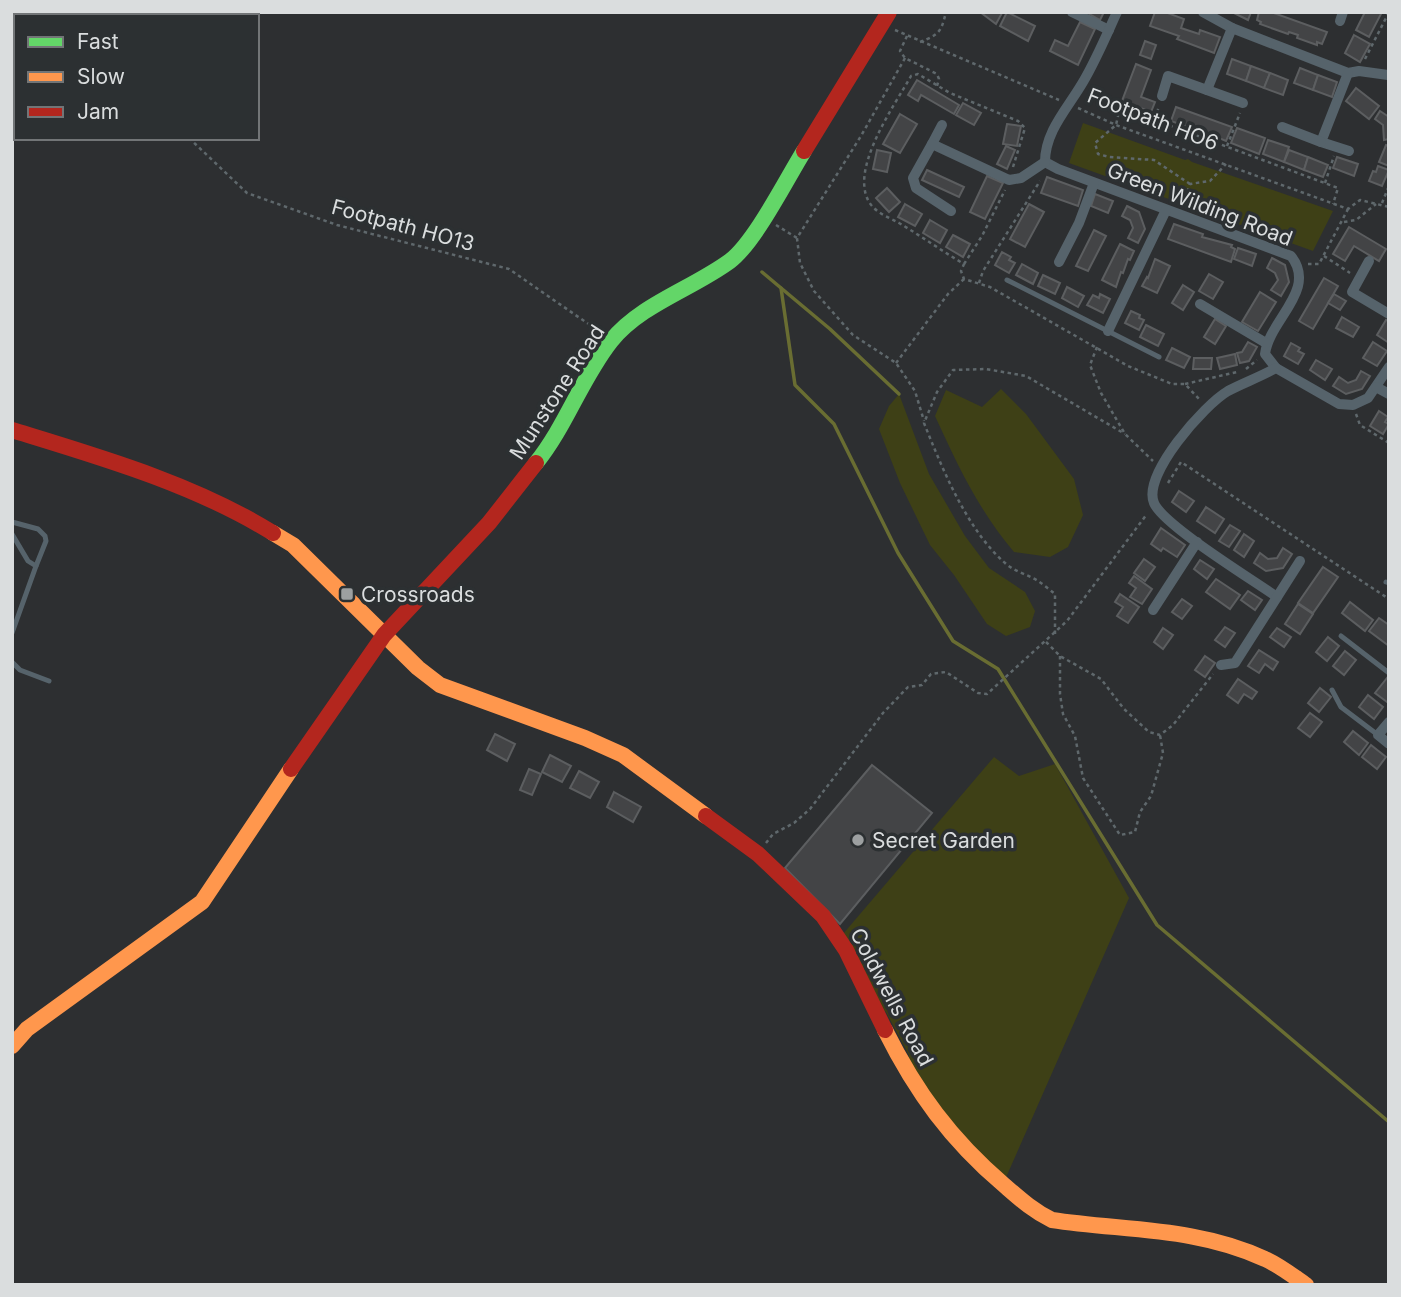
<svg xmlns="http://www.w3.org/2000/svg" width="1401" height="1297" viewBox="0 0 1401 1297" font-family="Inter,sans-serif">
	<rect width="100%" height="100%" fill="#2d2f31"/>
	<g fill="#3e4016">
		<polygon points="1083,123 1185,160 1188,159 1192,162 1333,211 1313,251 1069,163"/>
		<path d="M1001,389L1026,414L1074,479L1083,515L1068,547L1050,557L1014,552C979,511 957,464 935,416L946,390L982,407Z"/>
		<polygon points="899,394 929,474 965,536 989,568 1025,592 1035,611 1030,627 1006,636 987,624 954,575 930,545 900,483 879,429 889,406"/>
		<polygon points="994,757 1019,776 1055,764 1129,898 1004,1182 938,1114 908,1066 909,1055 886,1012 876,1005 843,934"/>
	</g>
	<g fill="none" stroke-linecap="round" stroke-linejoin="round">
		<g stroke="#696d32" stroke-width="3.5">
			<polyline points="762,272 781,288 795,385 834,424 898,553 953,641 998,669 1157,925 1389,1122"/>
			<polyline points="781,288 830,329 899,394"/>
		</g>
	</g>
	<g fill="#434446" stroke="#5c5e60" stroke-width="2">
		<polygon points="980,12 1001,12 1002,13 996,24"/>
		<polygon points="1007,12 1035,26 1028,41 1000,26"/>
		<polygon points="1086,12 1104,12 1100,20"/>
		<polygon points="1155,12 1165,12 1184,19 1181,28 1199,34 1200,30 1220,37 1214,53 1177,39 1179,36 1150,26"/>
		<polygon points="1232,12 1251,12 1248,20"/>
		<polygon points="1259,12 1271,12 1327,32 1322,44 1317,42 1317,45 1297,38 1298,35 1289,32 1288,34 1260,24 1261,22 1257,20"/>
		<polygon points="1365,12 1382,12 1369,37 1356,30"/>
		<polygon points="1080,22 1095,29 1078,65 1050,51 1055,40 1068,46"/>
		<polygon points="1354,35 1370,44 1360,62 1345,53"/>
		<polygon points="1145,41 1156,45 1151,59 1140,55"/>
		<polygon points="1232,59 1251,66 1246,81 1227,74"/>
		<polygon points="1136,64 1151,70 1141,97 1155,102 1151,112 1122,101"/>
		<polygon points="1251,66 1270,73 1264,88 1246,81"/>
		<polygon points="1300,68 1318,75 1313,90 1294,83"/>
		<polygon points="1270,73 1288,80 1283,95 1264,88"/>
		<polygon points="1318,75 1337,82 1332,97 1313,90"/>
		<polygon points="917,80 959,105 954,114 921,95 918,101 908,95"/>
		<polygon points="1356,88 1379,106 1369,119 1346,101"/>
		<polygon points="963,103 981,113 974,125 956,115"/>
		<polygon points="1176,107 1232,127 1226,141 1190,126 1190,128 1171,121"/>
		<polygon points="1380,111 1389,117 1389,139 1384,140 1383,125 1375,119"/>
		<polygon points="900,114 917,124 900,153 883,144"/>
		<polygon points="1007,124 1021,126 1017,146 1003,144"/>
		<polygon points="1237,128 1265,138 1259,154 1231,143"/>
		<polygon points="1268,140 1289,147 1284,162 1263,154"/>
		<polygon points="1386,145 1389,146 1389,166 1379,162"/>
		<polygon points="1006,146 1015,150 1007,169 997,164"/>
		<polygon points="877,150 891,153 887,172 873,169"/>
		<polygon points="1289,150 1308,157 1304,170 1284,162"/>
		<polygon points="1308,157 1328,165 1323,177 1304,170"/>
		<polygon points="1337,157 1358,164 1354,176 1333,168"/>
		<polygon points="1378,166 1389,170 1382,186 1369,181 1373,171 1376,172"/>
		<polygon points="927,170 964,187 959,197 922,180"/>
		<polygon points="987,176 1003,183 985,219 970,212"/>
		<polygon points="1047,177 1083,190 1078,206 1041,193"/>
		<polygon points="887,188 900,202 889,212 876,198"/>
		<polygon points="1095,194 1113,201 1108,213 1091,206"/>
		<polygon points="905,204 922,214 915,226 898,217"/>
		<polygon points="1029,204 1044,212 1025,247 1010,239"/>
		<polygon points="1127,206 1139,212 1145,229 1138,243 1128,238 1133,228 1130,220 1122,216"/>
		<polygon points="930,220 947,230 940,243 923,233"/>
		<polygon points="1174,224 1203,234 1202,237 1232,245 1231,247 1235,249 1231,262 1168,239"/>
		<polygon points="1349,227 1386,249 1379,261 1354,246 1345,261 1333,254"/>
		<polygon points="1094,230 1106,236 1088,271 1076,266"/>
		<polygon points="953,235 970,244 963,257 946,247"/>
		<polygon points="1120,244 1134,251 1130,260 1128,259 1123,273 1121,272 1116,287 1102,280"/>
		<polygon points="1238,248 1256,254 1252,266 1234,259"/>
		<polygon points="1002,252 1011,257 1009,260 1015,263 1009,273 995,265"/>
		<polygon points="1272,258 1285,265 1289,282 1281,296 1271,290 1278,280 1275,273 1267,268"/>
		<polygon points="1155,259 1170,266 1157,293 1142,286 1147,277 1148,278"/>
		<polygon points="1022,264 1038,273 1033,284 1016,275"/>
		<polygon points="1209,274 1223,282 1213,299 1199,291"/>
		<polygon points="1043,275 1060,283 1055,294 1038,286"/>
		<polygon points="1324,278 1338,286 1313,329 1299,321"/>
		<polygon points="1183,285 1194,292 1183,310 1172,303"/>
		<polygon points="1067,287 1084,296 1078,307 1062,298"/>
		<polygon points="1260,292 1276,302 1258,331 1242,322"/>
		<polygon points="1100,294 1110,299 1103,313 1087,305 1093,295 1099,298"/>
		<polygon points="1334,294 1346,301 1340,310 1328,303"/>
		<polygon points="1131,311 1140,315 1139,318 1144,320 1139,330 1125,323"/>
		<polygon points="1342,317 1359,327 1353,337 1336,328"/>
		<polygon points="1215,319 1226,326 1215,344 1204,337"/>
		<polygon points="1386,320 1389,321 1389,343 1377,335"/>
		<polygon points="1146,325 1164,334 1158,346 1140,337"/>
		<polygon points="1248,342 1257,347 1249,361 1240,363 1237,353 1242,352"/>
		<polygon points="1373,342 1387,351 1377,366 1363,358"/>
		<polygon points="1291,343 1300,348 1298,351 1304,354 1298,364 1284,356"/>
		<polygon points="1172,348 1190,357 1184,368 1166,360"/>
		<polygon points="1235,354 1237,365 1220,369 1217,358"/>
		<polygon points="1194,358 1212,358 1211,369 1193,369"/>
		<polygon points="1316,360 1332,369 1325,380 1310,370"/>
		<polygon points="1361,371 1370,376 1362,389 1346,394 1333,386 1339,377 1348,383 1356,380"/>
		<polygon points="1379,411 1388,417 1385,422 1389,424 1383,434 1370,426"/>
		<polygon points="1179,491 1194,501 1186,512 1172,502"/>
		<polygon points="1206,507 1224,519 1215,533 1197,521"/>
		<polygon points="1230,525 1240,531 1229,547 1219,541"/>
		<polygon points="1161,528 1185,545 1177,557 1163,548 1161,551 1151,544"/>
		<polygon points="1244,534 1254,541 1244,557 1234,550"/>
		<polygon points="1283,548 1292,554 1283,568 1266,571 1254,563 1260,553 1268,559 1277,558"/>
		<polygon points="1144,559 1155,567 1145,581 1134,573"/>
		<polygon points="1200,560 1214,569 1207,579 1194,569"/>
		<polygon points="1323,567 1338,577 1313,613 1298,603"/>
		<polygon points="1134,576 1152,589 1142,604 1130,597 1136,588 1129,583"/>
		<polygon points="1216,579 1240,595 1230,609 1206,592"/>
		<polygon points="1248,591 1262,600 1255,610 1241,600"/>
		<polygon points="1120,594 1139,607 1128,623 1117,616 1123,607 1115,602"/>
		<polygon points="1182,599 1192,606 1182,619 1172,612"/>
		<polygon points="1350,602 1373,620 1365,631 1342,613"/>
		<polygon points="1298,604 1313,614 1300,634 1285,624"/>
		<polygon points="1379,618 1389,625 1389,646 1369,631"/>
		<polygon points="1225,627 1235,633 1225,647 1215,640"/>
		<polygon points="1163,628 1173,635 1163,649 1154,642"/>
		<polygon points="1277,628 1291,637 1284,647 1270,637"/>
		<polygon points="1328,637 1339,646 1327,661 1316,652"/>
		<polygon points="1259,650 1278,662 1273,670 1265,664 1259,673 1248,666"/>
		<polygon points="1345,651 1356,660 1344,675 1333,666"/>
		<polygon points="1205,656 1215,663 1205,677 1195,670"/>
		<polygon points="1387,678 1389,680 1389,700 1387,702 1375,693"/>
		<polygon points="1238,679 1257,692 1252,699 1244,694 1238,703 1227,695"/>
		<polygon points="1320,688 1331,697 1319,712 1308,703"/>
		<polygon points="1368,695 1383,707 1374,719 1359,707"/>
		<polygon points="1310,713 1322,722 1310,737 1298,728"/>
		<polygon points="1353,731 1368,743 1359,755 1344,742"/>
		<polygon points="495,734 515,744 507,761 487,750"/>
		<polygon points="1371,745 1386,757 1377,769 1362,757"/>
		<polygon points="550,755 571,766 562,782 542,772"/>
		<polygon points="872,765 932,813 840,924 785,868"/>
		<polygon points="529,769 541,774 532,795 520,790"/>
		<polygon points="579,771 599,782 590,798 570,788"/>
		<polygon points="614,792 641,807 633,822 607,807"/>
	</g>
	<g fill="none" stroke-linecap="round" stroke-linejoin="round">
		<g stroke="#5f686c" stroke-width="2.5" stroke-dasharray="3.5 3.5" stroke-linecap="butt">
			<polyline points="895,30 1059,100"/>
			<polyline points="907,36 900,51 905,58 937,74 939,79 937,86"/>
			<path d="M920,42C940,34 941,32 946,12"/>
			<polyline points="905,58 861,136 797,238 800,263 814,291 853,335 896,363 915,391 924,421"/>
			<polyline points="12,59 16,61"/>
			<polyline points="1365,59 1389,12"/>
			<polyline points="1078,108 1116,125 1348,209 1360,200 1389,207"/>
			<polyline points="1155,119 1159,106"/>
			<polyline points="189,138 247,193 337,225 509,269 600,332"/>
			<polyline points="1227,146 1240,113"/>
			<path d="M1013,167L1025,128L1018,121L950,93L918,74L911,76C895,105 845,174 872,206C879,214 890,218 899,223C921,236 942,251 964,264L961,271L964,279L990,287L1128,366L1172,384H1185L1199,399"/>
			<polyline points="1325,183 1334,156"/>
			<polyline points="1190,184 1154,160 1109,157 1098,154 1095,143 1116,125 1120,107 1338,188 1333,204"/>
			<polyline points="1382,203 1389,186"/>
			<polyline points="1183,205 1190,184 1210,181 1226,164"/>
			<polyline points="1344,222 1356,220 1376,204"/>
			<polyline points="776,225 797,238"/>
			<polyline points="1324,256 1350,273"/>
			<polyline points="964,264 982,236 1005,190"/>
			<polyline points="1308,264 1319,264 1348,209"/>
			<polyline points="979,283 983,271 1040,181"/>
			<polyline points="1097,347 1090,365 1101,393 1125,434 1153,461"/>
			<polyline points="896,363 948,294 964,279"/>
			<polyline points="1246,369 1257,360"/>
			<polyline points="1185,384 1237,372"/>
			<polyline points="1356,414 1360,425 1389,443"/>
			<polyline points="1168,483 1181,462 1389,599"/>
			<path d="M1055,634V594C1050,590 1044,585 1038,581C1027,574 1015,572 1005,563C967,530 942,468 924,423L937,392L953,370L986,369L1026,376L1125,434"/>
			<polyline points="1046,642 1060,656 1101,679 1124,709 1149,732 1160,735 1173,725 1213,674"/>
			<polyline points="1060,656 1060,694 1063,714 1075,736 1083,778 1120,835 1135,832 1140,812 1151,796 1163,753 1160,735"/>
			<polyline points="766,843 773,834 794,823 810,809 883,713 908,687 922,685 931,674 946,672 978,693 987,694 1067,621 1147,514"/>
		</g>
		<g stroke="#56636b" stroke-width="5">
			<polyline points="1007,280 1159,357"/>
			<polyline points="12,522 38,529 45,536 46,541 36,566"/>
			<polyline points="12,534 28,561 36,566 12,633"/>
			<polyline points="1386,582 1389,583"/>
			<polyline points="1341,636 1389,673"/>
			<polyline points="12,662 20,670 49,681"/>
			<polyline points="1332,690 1341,707 1378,735"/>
		</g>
		<g stroke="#56636b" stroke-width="10">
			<polyline points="1072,12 1109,30"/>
			<path d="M1117,12C1106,36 1096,60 1083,82C1068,108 1045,131 1045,162L1058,169L1291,256C1318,290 1269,320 1265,354L1276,368L1339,404L1353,405L1368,398L1389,367"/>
			<polyline points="1203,12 1232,28 1348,73 1359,71 1388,75"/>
			<polyline points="1340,21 1343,12"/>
			<polyline points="1348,73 1321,142 1349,151"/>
			<polyline points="1207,90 1243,103"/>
			<polyline points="1162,96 1168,76 1207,90 1232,28"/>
			<polyline points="1282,127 1321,142"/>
			<polyline points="932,144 942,125"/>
			<polyline points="951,211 916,188 913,178 932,144 1009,180 1021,178 1045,162"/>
			<polyline points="1369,261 1352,292 1389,314"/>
			<polyline points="1059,262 1079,223 1094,183"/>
			<polyline points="1200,304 1266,343"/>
			<polyline points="1108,331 1166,210"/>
			<path d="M1276,368C1260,377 1243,383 1228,391C1204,405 1142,475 1154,503C1163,525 1253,580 1277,597"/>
			<polyline points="1376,387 1389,394"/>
			<polyline points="1153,610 1197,542"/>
			<polyline points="1221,665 1235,663 1300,561"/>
			<polyline points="1389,722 1378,735 1389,744"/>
		</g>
		<path stroke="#63d668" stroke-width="16" d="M536,463C566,426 581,379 611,341C641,304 692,289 730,261C755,242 786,180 804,151"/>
		<g stroke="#ff974d" stroke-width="16">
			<polyline points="273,533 293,545 418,668 440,685 585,738 623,755 706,816"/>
			<path d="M885,1030C916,1092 951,1140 1004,1185C1019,1198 1033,1211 1052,1220C1124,1231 1197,1227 1265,1259C1279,1265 1293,1276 1306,1285"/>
			<polyline points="12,1046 27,1029 202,902 291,769"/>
		</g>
		<g stroke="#b3261e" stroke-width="16">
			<polyline points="804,151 889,12"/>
			<path d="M12,430C100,457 194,484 273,533"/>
			<polyline points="291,769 384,635 489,523 536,463"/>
			<polyline points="706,816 758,854 823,916 846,950 885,1030"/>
		</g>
	</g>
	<g fill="#9da0a1" stroke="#2c3032" stroke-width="2.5">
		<rect x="340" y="587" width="14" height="14" rx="3.5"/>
		<circle cx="858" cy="840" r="7"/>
	</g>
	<g text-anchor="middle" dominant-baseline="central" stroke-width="7" stroke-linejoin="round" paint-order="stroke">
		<g font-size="21" fill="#daddde" stroke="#2c3032">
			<text transform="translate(1153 119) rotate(21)">Footpath HO6</text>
			<text transform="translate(1200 204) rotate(21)">Green Wilding Road</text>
			<text transform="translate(403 225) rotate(15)">Footpath HO13</text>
			<text transform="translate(557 392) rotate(-57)">Munstone Road</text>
			<text transform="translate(892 997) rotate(62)">Coldwells Road</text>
		</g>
		<g font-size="21" fill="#daddde" stroke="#2c3032" text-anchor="start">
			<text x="361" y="594">Crossroads</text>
			<text x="872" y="840">Secret Garden</text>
		</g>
	</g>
	<rect width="1401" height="1297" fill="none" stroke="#daddde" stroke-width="28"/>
	<rect x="14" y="14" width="245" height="126" fill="#2c3032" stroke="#727577" stroke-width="2"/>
	<rect x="28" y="37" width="35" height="10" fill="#63d668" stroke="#727577" stroke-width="2"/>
	<text x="77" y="49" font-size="21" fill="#daddde">Fast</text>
	<rect x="28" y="72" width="35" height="10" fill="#ff974d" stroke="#727577" stroke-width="2"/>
	<text x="77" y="84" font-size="21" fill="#daddde">Slow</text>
	<rect x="28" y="107" width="35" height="10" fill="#b3261e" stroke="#727577" stroke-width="2"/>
	<text x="77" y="119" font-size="21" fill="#daddde">Jam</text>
</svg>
